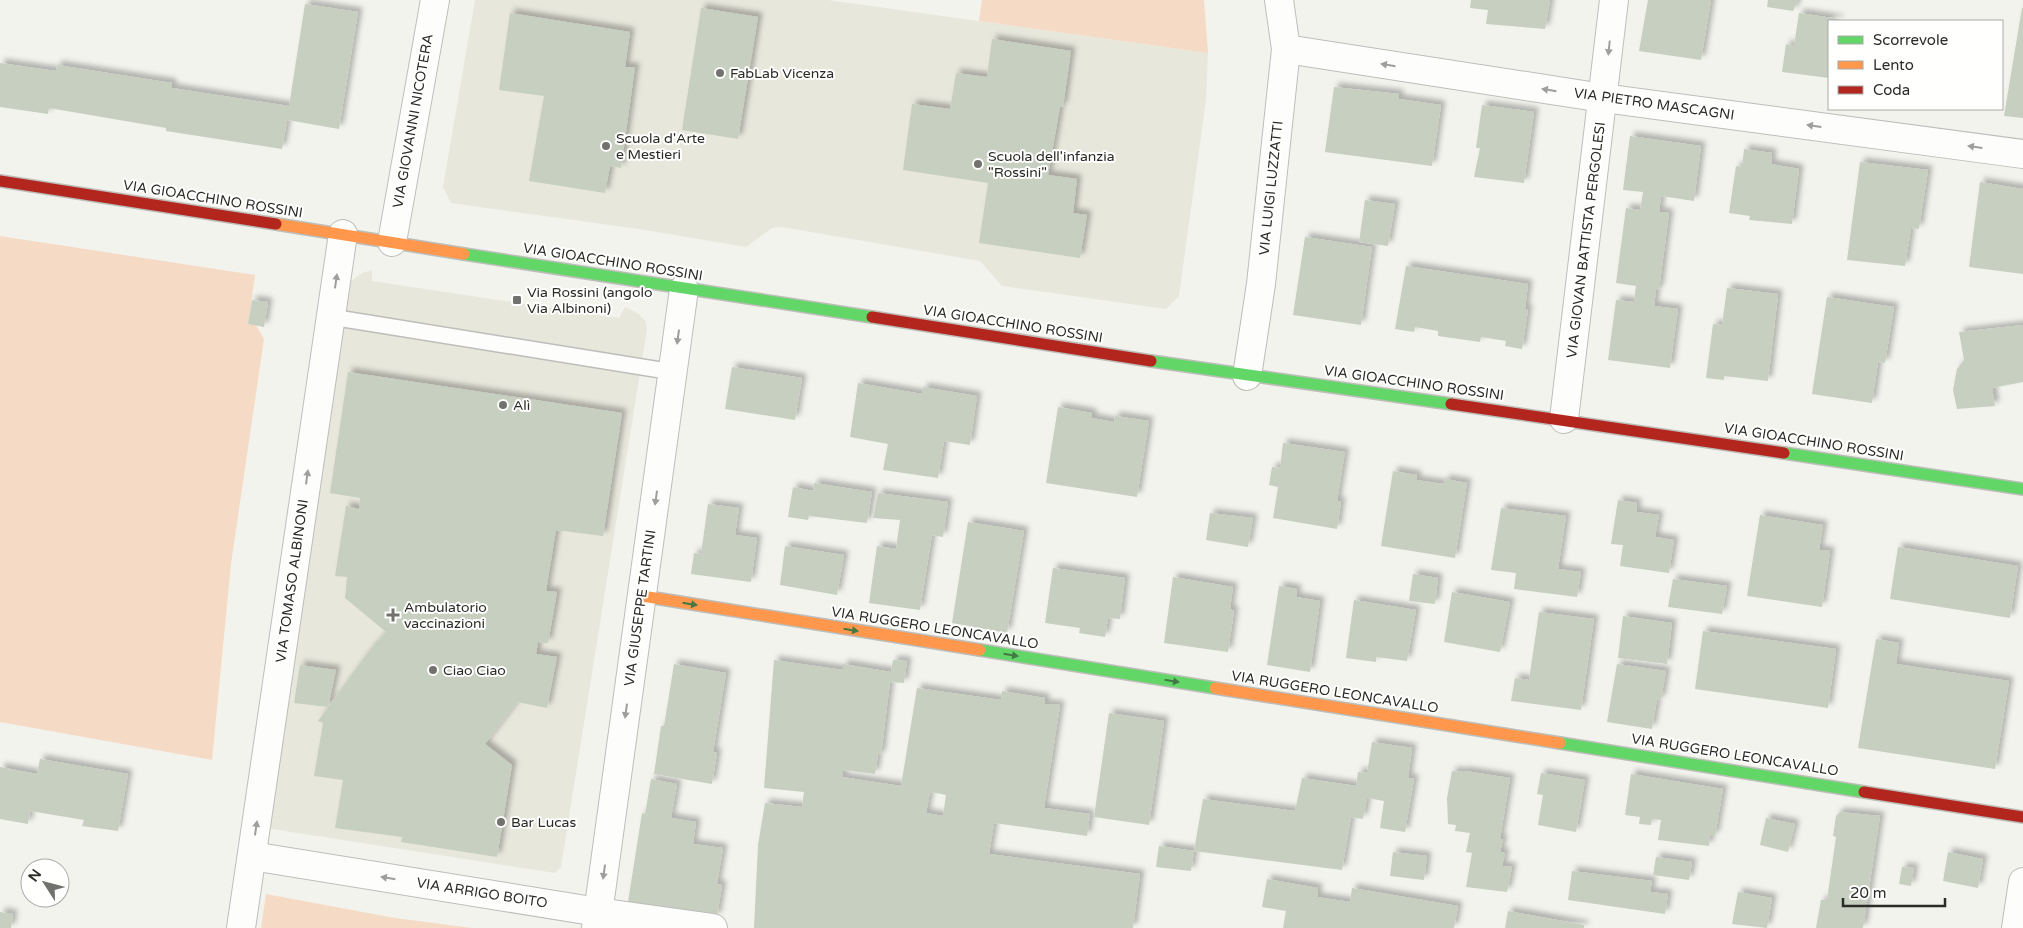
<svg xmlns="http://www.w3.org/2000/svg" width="2023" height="928" viewBox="0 0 2023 928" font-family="'Varela Round',sans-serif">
	<defs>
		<filter id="shadow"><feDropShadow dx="4.5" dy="-4.5" stdDeviation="2.5" flood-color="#0004"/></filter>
	</defs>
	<rect width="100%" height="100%" fill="#f3f3ee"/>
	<g fill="#e7e7dc">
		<polygon points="475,0 828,0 1208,53 1206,100 1179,296 1166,309 1002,286 980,261 782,227 772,228 746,247 639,229 451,203 443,187"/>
		<polygon points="372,270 372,281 619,318 625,307 639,314 645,321 647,329 561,867 555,873 272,829 266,824 348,283 362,273"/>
	</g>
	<g fill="#f5dbc5">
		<polygon points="982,0 1204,0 1208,53 979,21"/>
		<polygon points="0,236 255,275 248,324 256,325 264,339 231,564 212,760 0,722"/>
		<polygon points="266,894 395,918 472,928 261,928"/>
	</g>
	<g fill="#c7cfc0" fill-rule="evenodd" filter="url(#shadow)">
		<polygon points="1471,0 1550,0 1545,29 1486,24 1488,10 1470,8"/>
		<polygon points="1648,0 1711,0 1701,60 1639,51"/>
		<polygon points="1768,0 1798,0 1793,11 1767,7"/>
		<polygon points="305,4 358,12 339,129 287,120 282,149 166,131 166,128 49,108 48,114 0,107 0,63 56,71 57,65 172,83 172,88 289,106"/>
		<polygon points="701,8 758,17 738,139 682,130"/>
		<polygon points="2022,8 2023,8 2023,118 2004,116"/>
		<polygon points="510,13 630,32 625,67 635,67 621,168 610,166 605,193 529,181 544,96 499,90"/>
		<polygon points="1799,13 1839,19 1839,21 1829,21 1829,78 1782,72 1786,44 1794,46"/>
		<polygon points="992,39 1071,51 1063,107 1060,107 1048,175 1077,179 1073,213 1087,215 1080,258 979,243 988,183 903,170 912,104 950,109 956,73 987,77"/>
		<polygon points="1334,87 1399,94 1399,99 1441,105 1432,166 1325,152"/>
		<polygon points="1482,105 1534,112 1524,183 1474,177 1480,148 1476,148"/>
		<polygon points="1630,136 1701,146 1694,201 1661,196 1659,212 1669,213 1659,290 1656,290 1654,306 1678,309 1670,368 1608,360 1616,300 1634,302 1636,286 1616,283 1626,208 1640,210 1643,192 1623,190"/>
		<polygon points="1744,149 1772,153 1771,164 1799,169 1792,224 1749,220 1750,216 1729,213 1736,166 1742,167"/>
		<polygon points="1860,162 1928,170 1919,229 1911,228 1905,266 1847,260"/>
		<polygon points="1980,182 2023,189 2023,274 1969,267"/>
		<polygon points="1365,200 1395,204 1388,246 1359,242"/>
		<polygon points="1305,237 1372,247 1361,325 1293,315"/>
		<polygon points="1406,266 1528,284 1525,309 1528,309 1522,349 1505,346 1506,341 1481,337 1480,342 1438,336 1438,331 1415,327 1414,332 1395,329"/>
		<polygon points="1727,288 1778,294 1768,381 1724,376 1724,380 1706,378 1713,324 1722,325"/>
		<polygon points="1827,297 1894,307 1885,363 1878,362 1872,403 1812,394"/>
		<polygon points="252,300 268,302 264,327 248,324"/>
		<polygon points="2023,325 2023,382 1992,388 1995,406 1957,409 1953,390 1957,369 1964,360 1959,332"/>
		<polygon points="732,367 802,378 795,420 725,409"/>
		<polygon points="348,372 622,413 603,536 556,530 546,591 557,592 548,643 538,642 536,654 557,657 547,708 517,702 485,744 512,765 497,857 401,842 402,837 335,828 343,780 314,776 323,723 318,721 369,651 386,632 345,598 347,577 335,576 346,506 359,509 360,498 330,493"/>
		<polygon points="858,383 922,394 923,387 977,396 970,445 944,441 938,478 883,470 888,444 850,437"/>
		<polygon points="1058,407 1092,413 1092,418 1114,422 1115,416 1149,421 1137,497 1046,483"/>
		<polygon points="1283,443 1345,452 1337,501 1341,502 1337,529 1273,518 1278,487 1269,485 1272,467 1280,468"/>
		<polygon points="1393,471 1417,475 1416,480 1444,484 1445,479 1467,483 1455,558 1381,546"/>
		<polygon points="814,483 872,492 867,523 809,516 808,520 788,517 793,487 813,491"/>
		<polygon points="878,493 948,502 943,537 932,535 920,610 869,603 877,546 896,549 900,520 873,518"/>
		<polygon points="1618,500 1637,503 1636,512 1659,515 1655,537 1674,540 1669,573 1620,566 1623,545 1611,544"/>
		<polygon points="708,504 739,508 735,535 757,538 751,582 691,574 694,553 701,554"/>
		<polygon points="1501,508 1566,516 1558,569 1581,572 1577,597 1514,589 1516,573 1491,570"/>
		<polygon points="1210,513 1253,518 1248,547 1206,540"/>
		<polygon points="1760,515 1823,525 1819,550 1830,551 1822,607 1747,596"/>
		<polygon points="968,522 1024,531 1007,633 952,623"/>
		<polygon points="785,546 844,555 837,595 780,585"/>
		<polygon points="1898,547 2018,566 2010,618 1890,599"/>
		<polygon points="1053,568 1125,578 1120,619 1108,618 1105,637 1079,633 1080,628 1045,623"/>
		<polygon points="1413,574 1438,578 1435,604 1409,601"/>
		<polygon points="1173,577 1233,587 1230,609 1234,611 1228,652 1164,643"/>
		<polygon points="1673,579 1727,586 1722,614 1668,607"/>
		<polygon points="1279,586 1297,589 1296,597 1320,601 1310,672 1267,665"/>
		<polygon points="1452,592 1510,602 1500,652 1444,642"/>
		<polygon points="1354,600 1416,610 1407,661 1376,657 1376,662 1346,658"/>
		<polygon points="1539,612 1594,619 1581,710 1511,701 1515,678 1529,680"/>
		<polygon points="1623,616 1672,623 1667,664 1618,658"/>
		<polygon points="1703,631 1836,649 1828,708 1695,689"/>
		<polygon points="1876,639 1899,643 1896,664 2009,681 1995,769 1858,748"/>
		<path d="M774,660L843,670V664L891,672L893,660L907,661L904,683L890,682L881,755H878L875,774L843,770L842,777L901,786L917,688L1001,700L1002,691L1045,698V704L1060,705L1044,808L1090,814L1087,836L994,823L989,854L1140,874L1133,928H754L758,845L765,803L802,807L804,792L764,788ZM930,792L946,795L943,816L926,813Z"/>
		<polygon points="674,664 726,673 713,752 717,753 712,784 654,774 661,726 664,726"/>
		<polygon points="1617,664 1666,671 1661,700 1657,699 1652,729 1607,722"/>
		<polygon points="300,665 336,670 328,707 294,703"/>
		<polygon points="1109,713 1164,721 1149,825 1094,817"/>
		<polygon points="1372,742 1412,748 1408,778 1414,779 1405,832 1380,828 1384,801 1367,798 1363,819 1351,817 1342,870 1194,851 1203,799 1295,811 1302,778 1356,786 1358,772 1367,773"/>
		<polygon points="40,759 128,774 118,831 82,826 84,820 30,811 28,824 0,819 0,767 37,774"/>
		<polygon points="1452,771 1464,772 1465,771 1510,778 1500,839 1503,839 1500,852 1505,853 1502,866 1512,867 1507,892 1466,887 1472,853 1466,852 1470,833 1455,831 1456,825 1448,824 1447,798"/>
		<polygon points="1541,773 1585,780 1576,832 1538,825 1543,795 1537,794"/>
		<polygon points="1631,774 1723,789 1715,836 1710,836 1709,846 1658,840 1661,820 1652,819 1651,825 1639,824 1640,817 1625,815"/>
		<polygon points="651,779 677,784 671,818 696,822 693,844 723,848 717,884 722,885 717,917 628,902 642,813 645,814"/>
		<polygon points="1840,812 1880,816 1863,928 1816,928 1821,900 1827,900 1836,837 1833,836 1836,816"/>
		<polygon points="1766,818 1795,824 1788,852 1760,845"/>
		<polygon points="1159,846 1194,851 1191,871 1156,867"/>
		<polygon points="1393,852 1427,856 1424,880 1390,876"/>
		<polygon points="1948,852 1983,859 1978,888 1943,881"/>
		<polygon points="1656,857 1692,862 1689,880 1653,875"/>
		<polygon points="1902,867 1914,868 1911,886 1899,884"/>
		<polygon points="1572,871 1652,881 1650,892 1668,894 1665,914 1568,900"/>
		<polygon points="1267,879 1318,888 1317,897 1350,902 1352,888 1458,906 1454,928 1283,928 1286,911 1262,907"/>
		<polygon points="1738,892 1772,898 1767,928 1732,924"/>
		<polygon points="1508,911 1584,925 1584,928 1505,928"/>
		<polygon points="0,912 13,914 11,928 0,928"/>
	</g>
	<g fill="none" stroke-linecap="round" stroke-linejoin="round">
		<defs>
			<polyline id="lane" points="331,317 673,372"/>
			<g id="street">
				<polyline points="1286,49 1603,98 2023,154"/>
				<polyline points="392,242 435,0"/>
				<polyline points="1247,376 1261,284 1286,49 1279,0"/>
				<polyline points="1564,419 1614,0"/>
				<polyline points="252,856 598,912 713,928"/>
				<polyline points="241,928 343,234"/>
				<polyline points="596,928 684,289"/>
				<polyline points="2016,928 2023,882"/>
			</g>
			<g id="fast">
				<polyline points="464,254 872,317"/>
				<polyline points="1151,361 1451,404"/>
				<polyline points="1784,453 2023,489"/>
				<polyline points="980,650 1215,688"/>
				<polyline points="1560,743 1864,792"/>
			</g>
			<g id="slow">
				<polyline points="276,224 464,254"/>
				<polyline points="642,596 980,650"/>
				<polyline points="1215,688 1560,743"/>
			</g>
			<g id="jam">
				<polyline points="0,181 276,224"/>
				<polyline points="872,317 1151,361"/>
				<polyline points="1451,404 1784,453"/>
				<polyline points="1864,792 2023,817"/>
			</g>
		</defs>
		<use href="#lane" stroke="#bdbdba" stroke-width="18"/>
		<use href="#street" stroke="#bdbdba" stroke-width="30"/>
		<use href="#fast" stroke="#bdbdba" stroke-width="14"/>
		<use href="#slow" stroke="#bdbdba" stroke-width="14"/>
		<use href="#jam" stroke="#bdbdba" stroke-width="14"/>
		<use href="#lane" stroke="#fdfdfc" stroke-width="15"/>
		<use href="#street" stroke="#fdfdfc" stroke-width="28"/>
		<use href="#fast" stroke="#63d668" stroke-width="11"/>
		<use href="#slow" stroke="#ff974d" stroke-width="11"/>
		<use href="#jam" stroke="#b3261e" stroke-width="11"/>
	</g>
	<defs><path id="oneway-solid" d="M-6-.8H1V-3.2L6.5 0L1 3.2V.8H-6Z" transform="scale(1.25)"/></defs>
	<g fill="#9e9e9d">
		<use href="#oneway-solid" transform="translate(1609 48) rotate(96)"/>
		<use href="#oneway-solid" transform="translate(1388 65) rotate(-171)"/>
		<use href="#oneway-solid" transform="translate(1549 90) rotate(-171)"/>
		<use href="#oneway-solid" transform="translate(1814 126) rotate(-172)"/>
		<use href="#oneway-solid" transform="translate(1975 147) rotate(-172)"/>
		<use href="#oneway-solid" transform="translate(336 281) rotate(-82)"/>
		<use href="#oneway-solid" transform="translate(678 337) rotate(98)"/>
		<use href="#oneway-solid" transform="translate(307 477) rotate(-82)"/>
		<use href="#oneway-solid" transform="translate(656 498) rotate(98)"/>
		<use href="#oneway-solid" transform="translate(626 711) rotate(98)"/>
		<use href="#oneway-solid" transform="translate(256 828) rotate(-82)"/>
		<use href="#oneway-solid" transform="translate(604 872) rotate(98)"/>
		<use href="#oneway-solid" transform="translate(388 878) rotate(-171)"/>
	</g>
	<g fill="#447845">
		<use href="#oneway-solid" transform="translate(690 604) rotate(9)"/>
		<use href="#oneway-solid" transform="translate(851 630) rotate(9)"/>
		<use href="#oneway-solid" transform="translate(1011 655) rotate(9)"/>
		<use href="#oneway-solid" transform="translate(1172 681) rotate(9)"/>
	</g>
	<g fill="#71716d" stroke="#fffffe" stroke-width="2">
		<circle cx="720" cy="73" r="5"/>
		<circle cx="606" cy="146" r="5"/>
		<circle cx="978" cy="164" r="5"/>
		<rect x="512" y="295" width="10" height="10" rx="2.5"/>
		<circle cx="503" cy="405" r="5"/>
		<path d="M390.5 607.5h5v5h5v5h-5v5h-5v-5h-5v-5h5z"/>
		<circle cx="433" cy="670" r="5"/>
		<circle cx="501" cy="822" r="5"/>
	</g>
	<g text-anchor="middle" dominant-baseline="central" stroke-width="4" stroke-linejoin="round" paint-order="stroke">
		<g font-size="14" fill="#2b2b28" stroke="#fffffe" text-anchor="start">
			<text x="730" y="73">FabLab Vicenza</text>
			<text x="616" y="138">Scuola d'Arte<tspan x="616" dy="16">e Mestieri</tspan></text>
			<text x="988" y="156">Scuola dell'infanzia<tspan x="988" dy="16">"Rossini"</tspan></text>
			<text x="527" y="292">Via Rossini (angolo<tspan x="527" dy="16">Via Albinoni)</tspan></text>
			<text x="513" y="405">Alì</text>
			<text x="404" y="607">Ambulatorio<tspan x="404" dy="16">vaccinazioni</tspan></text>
			<text x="443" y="670">Ciao Ciao</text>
			<text x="511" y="822">Bar Lucas</text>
		</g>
		<g font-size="14" fill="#2b2b28" stroke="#fffffe">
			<text transform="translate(1654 104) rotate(8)">VIA PIETRO MASCAGNI</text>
			<text transform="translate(413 121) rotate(-80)">VIA GIOVANNI NICOTERA</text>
			<text transform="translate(1271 188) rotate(-84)">VIA LUIGI LUZZATTI</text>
			<text transform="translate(213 199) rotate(9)">VIA GIOACCHINO ROSSINI</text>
			<text transform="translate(1586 240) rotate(-83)">VIA GIOVAN BATTISTA PERGOLESI</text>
			<text transform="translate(613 262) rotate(9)">VIA GIOACCHINO ROSSINI</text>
			<text transform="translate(1013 324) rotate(9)">VIA GIOACCHINO ROSSINI</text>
			<text transform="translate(1414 383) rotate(8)">VIA GIOACCHINO ROSSINI</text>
			<text transform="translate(1814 442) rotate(9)">VIA GIOACCHINO ROSSINI</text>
			<text transform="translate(292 581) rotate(-82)">VIA TOMASO ALBINONI</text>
			<text transform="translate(640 608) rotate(-82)">VIA GIUSEPPE TARTINI</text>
			<text transform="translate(935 628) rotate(9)">VIA RUGGERO LEONCAVALLO</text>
			<text transform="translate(1335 692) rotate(9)">VIA RUGGERO LEONCAVALLO</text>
			<text transform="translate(1735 755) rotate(9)">VIA RUGGERO LEONCAVALLO</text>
			<text transform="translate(482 893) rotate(9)">VIA ARRIGO BOITO</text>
		</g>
	</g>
	<rect x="1828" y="20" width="175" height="90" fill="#fffffe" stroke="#aaaaa8"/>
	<rect x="1838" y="36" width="25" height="8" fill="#63d668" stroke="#aaaaa8"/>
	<text x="1873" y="45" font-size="15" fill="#2b2b28">Scorrevole</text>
	<rect x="1838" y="61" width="25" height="8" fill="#ff974d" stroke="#aaaaa8"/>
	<text x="1873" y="70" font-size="15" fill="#2b2b28">Lento</text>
	<rect x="1838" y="86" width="25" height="8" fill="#b3261e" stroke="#aaaaa8"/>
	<text x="1873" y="95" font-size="15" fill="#2b2b28">Coda</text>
	<g transform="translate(45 883) rotate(306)"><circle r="24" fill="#fffffe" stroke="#aaaaa8"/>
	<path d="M0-4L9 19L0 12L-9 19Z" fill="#71716d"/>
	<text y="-8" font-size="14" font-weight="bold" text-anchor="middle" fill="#2b2b28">N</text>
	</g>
	<path d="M1843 898v8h102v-8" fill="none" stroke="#2b2b28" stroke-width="2.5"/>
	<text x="1850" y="898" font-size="15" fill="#2b2b28" stroke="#fffffe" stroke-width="4" paint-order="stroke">20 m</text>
</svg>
